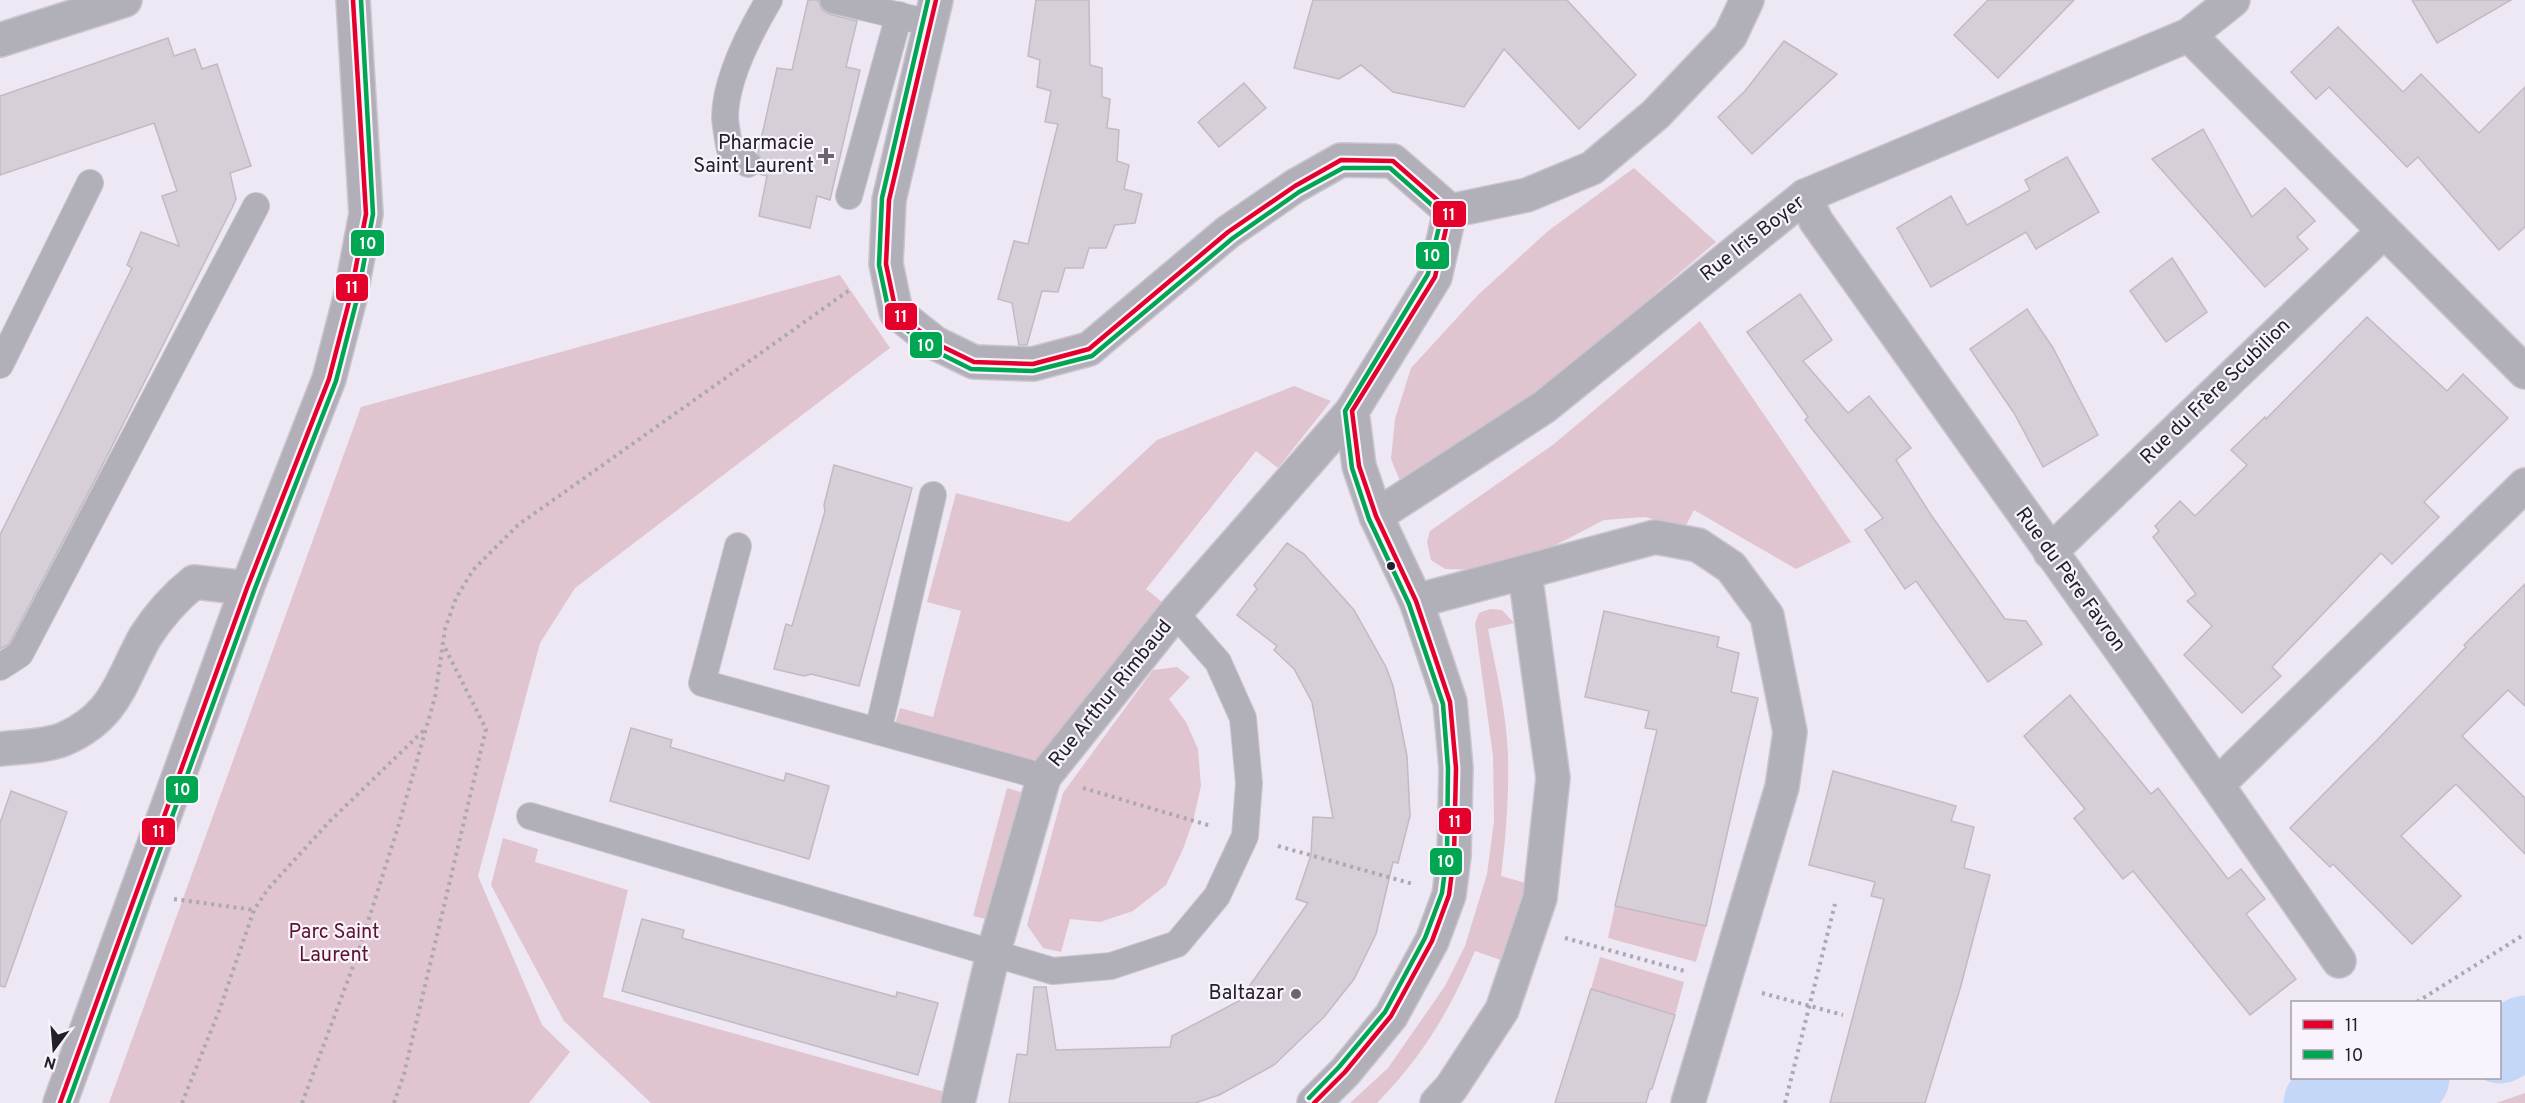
<svg xmlns="http://www.w3.org/2000/svg" width="2525" height="1103" viewBox="0 0 2525 1103" font-family="Overpass,sans-serif">
	<rect width="100%" height="100%" fill="#eee8f4"/>
	<g fill="#e0c4cf">
		<polygon points="1634,168 1716,242 1540,392 1400,481 1391,459 1395,419 1411,368 1478,295 1548,231"/>
		<polygon points="840,275 890,348 575,588 540,643 478,876 542,1025 570,1052 529,1103 109,1103 361,407"/>
		<polygon points="1700,321 1851,542 1796,569 1694,510 1685,527 1645,517 1604,520 1529,559 1481,570 1445,569 1431,560 1427,542 1430,531 1554,444"/>
		<polygon points="1294,386 1331,401 1278,468 1256,451 1146,589 1167,606 1048,757 1032,763 894,727 900,708 933,717 961,611 927,602 956,493 1069,522 1157,440"/>
		<path d="M1490,609L1502,610L1514,623L1488,629C1496,671 1507,714 1508,757C1509,797 1506,836 1501,876L1530,884L1509,963L1475,951C1449,1012 1423,1056 1377,1103H1350L1388,1068L1445,986L1465,946L1487,874L1494,821L1493,756L1475,624L1479,613Z"/>
		<polygon points="1177,667 1190,677 1169,699 1186,722 1198,749 1201,786 1193,821 1183,849 1166,885 1133,911 1100,922 1070,919 1061,952 1043,948 1027,925 1063,793 1153,670"/>
		<polygon points="1007,788 1024,793 990,920 973,916"/>
		<polygon points="503,838 538,849 535,862 628,890 603,997 945,1092 941,1103 651,1103 564,1021 491,885"/>
		<polygon points="1615,906 1706,926 1696,962 1608,938"/>
		<polygon points="1600,957 1684,982 1675,1015 1591,989"/>
		<polygon points="2525,1093 2525,1103 2496,1103"/>
	</g>
	<g fill="none" stroke-linecap="round" stroke-linejoin="round">
		<g stroke="#c4d7f6" stroke-width="75">
			<polyline points="2500,1046 2525,1033"/>
			<polyline points="2321,1103 2412,1078"/>
		</g>
	</g>
	<g fill="#d6cfd8" stroke="#c2bac3" stroke-width="1.5">
		<polygon points="808,0 818,0 822,10 829,14 857,21 846,67 860,70 830,200 817,196 810,228 759,216 767,176 759,174 763,165 758,153 777,68 792,70"/>
		<polygon points="1036,0 1089,0 1090,65 1102,68 1102,97 1110,99 1107,128 1119,130 1117,161 1129,165 1124,189 1142,194 1135,223 1115,225 1106,248 1089,248 1083,268 1065,268 1058,292 1042,291 1027,345 1019,345 1012,303 998,299 1014,241 1028,244 1058,124 1045,122 1051,91 1037,87 1040,60 1028,56"/>
		<polygon points="1313,0 1567,0 1636,75 1579,129 1504,49 1464,107 1393,92 1361,65 1339,79 1294,68"/>
		<polygon points="1988,0 2074,0 1998,78 1954,35"/>
		<polygon points="2412,0 2511,0 2437,43"/>
		<polygon points="2338,27 2403,92 2421,74 2479,133 2525,87 2525,227 2499,250 2418,157 2407,167 2329,87 2316,99 2291,72"/>
		<polygon points="168,38 174,56 195,49 202,69 217,64 251,166 230,173 236,199 232,208 99,472 9,644 0,649 0,535 132,268 127,265 141,232 179,246 162,196 177,191 154,123 0,175 0,96"/>
		<polygon points="1784,41 1837,74 1752,154 1718,117 1745,91"/>
		<polygon points="1244,83 1266,108 1219,147 1198,122"/>
		<polygon points="2203,129 2252,217 2285,188 2315,221 2297,237 2308,249 2265,287 2152,159"/>
		<polygon points="2067,157 2099,212 2036,249 2026,232 1931,287 1897,228 1951,196 1967,225 2030,190 2025,180"/>
		<polygon points="2172,258 2207,312 2166,342 2130,291"/>
		<polygon points="1800,294 1832,340 1803,361 1848,413 1869,396 1911,448 1896,460 1931,515 2005,619 2026,621 2042,644 1988,682 1916,581 1905,589 1865,530 1883,518 1805,420 1808,417 1747,332"/>
		<polygon points="2027,309 2053,348 2098,435 2043,467 2014,413 1970,349"/>
		<polygon points="2367,317 2447,391 2463,374 2508,418 2424,502 2439,517 2392,564 2381,553 2272,667 2281,676 2242,713 2184,655 2212,626 2187,601 2196,594 2153,537 2159,531 2155,526 2180,501 2195,516 2247,465 2231,450 2265,417 2266,419"/>
		<polygon points="834,465 912,488 859,686 811,674 804,676 774,669 786,624 792,626 825,511 824,505"/>
		<polygon points="1287,543 1304,554 1354,610 1386,667 1393,686 1407,756 1410,816 1398,863 1393,862 1376,934 1354,979 1324,1017 1274,1065 1219,1095 1195,1103 1009,1103 1017,1054 1027,1055 1034,987 1046,987 1056,1050 1170,1047 1172,1036 1239,1001 1308,903 1296,899 1311,855 1313,817 1333,818 1312,702 1294,669 1274,650 1277,646 1237,615 1257,589 1254,585"/>
		<polygon points="2525,584 2525,706 2508,690 2462,736 2525,798 2525,854 2456,784 2401,836 2461,896 2412,944 2333,864 2330,867 2290,828 2382,735 2466,647 2464,645"/>
		<polygon points="1604,611 1719,637 1717,647 1739,653 1731,692 1758,698 1706,926 1615,906 1657,730 1645,728 1649,711 1585,697"/>
		<polygon points="2070,695 2151,794 2158,788 2228,879 2241,869 2265,899 2246,914 2296,979 2250,1015 2133,871 2123,879 2074,818 2085,809 2024,736"/>
		<polygon points="631,728 672,740 670,747 784,781 786,773 829,786 809,859 610,801"/>
		<polygon points="1833,771 1956,806 1951,821 1974,827 1964,868 1990,875 1960,989 1925,1103 1830,1103 1884,899 1871,896 1875,882 1809,865"/>
		<polygon points="11,791 67,812 5,987 0,986 0,823"/>
		<polygon points="642,919 684,930 682,938 896,997 897,992 938,1003 918,1075 622,991"/>
		<polygon points="1591,989 1675,1015 1652,1089 1650,1089 1646,1103 1555,1103"/>
	</g>
	<g fill="none" stroke-linecap="round" stroke-linejoin="round">
		<defs>
			<g id="service">
				<polyline points="833,0 913,19"/>
				<path d="M748,164L730,150C728,140 726,128 725,118C725,79 750,32 769,0"/>
				<polyline points="849,196 899,15"/>
				<polyline points="0,365 90,183"/>
				<polyline points="738,546 702,683 1044,777"/>
				<polyline points="0,667 20,654 256,206"/>
				<polyline points="878,731 933,495"/>
				<polyline points="530,816 1053,971 1111,966 1177,944 1217,896 1245,836 1249,783 1243,718 1218,662 1175,613"/>
			</g>
			<g id="minor">
				<polyline points="936,0 889,200 886,264 896,312 935,343 974,362 1033,364 1089,349 1228,232 1295,186 1341,160 1393,161 1450,211"/>
				<polyline points="2189,35 2525,372"/>
				<polyline points="0,40 125,0"/>
				<polyline points="1805,196 1816,221 2217,785 2339,961"/>
				<polyline points="1450,211 1527,195 1592,168 1656,114 1730,36 1747,0"/>
				<polyline points="1376,516 1544,407 1805,196 2189,35 2233,0"/>
				<polyline points="2050,552 2383,232"/>
				<polyline points="1416,601 1655,537 1698,545 1731,567 1767,616 1790,732 1782,787 1688,1103"/>
				<path d="M0,749C18,747 48,746 64,739C116,716 120,682 145,637C159,615 174,598 194,582L247,588"/>
				<polyline points="2217,785 2525,485"/>
				<polyline points="958,1103 993,954 1044,777 1175,613 1352,411"/>
				<polyline points="1314,1103 1345,1072 1391,1016 1432,941 1449,895 1454,856 1456,768 1450,702 1416,601 1376,516 1359,466 1352,411 1435,277 1450,211"/>
				<polyline points="1437,1103 1451,1088 1502,1010 1540,898 1553,778 1525,573"/>
			</g>
			<polyline id="secondary" points="60,1103 247,588 329,379 350,298 366,214 353,0"/>
		</defs>
		<use href="#service" stroke="#cac5cf" stroke-width="28"/>
		<use href="#minor" stroke="#cac5cf" stroke-width="36"/>
		<use href="#secondary" stroke="#cac5cf" stroke-width="36"/>
		<g stroke="#aba8b1" stroke-width="4" stroke-dasharray="3 4.5" stroke-linecap="butt">
			<polyline points="1083,788 1211,826"/>
			<polyline points="1278,846 1413,884"/>
			<polyline points="174,899 254,910"/>
			<polyline points="1565,938 1688,972"/>
			<polyline points="1762,993 1843,1015"/>
			<polyline points="2417,1002 2525,934"/>
			<polyline points="182,1103 219,1011 254,910 268,889 328,823 425,729"/>
			<polyline points="302,1103 358,953 398,827 435,697 445,629 456,598 473,570 518,525 851,289"/>
			<polyline points="394,1103 404,1074 486,729 444,646"/>
			<polyline points="1785,1103 1835,904"/>
		</g>
		<use href="#service" stroke="#b1b0b9" stroke-width="26"/>
		<use href="#minor" stroke="#b1b0b9" stroke-width="33"/>
		<use href="#secondary" stroke="#b2afb9" stroke-width="33"/>
		<defs>
			<g id="bus-1">
				<polyline points="936,0 889,200 886,264 896,312 935,343 974,362 1033,364 1089,349 1228,232 1295,186 1341,160 1393,161 1450,211 1435,277 1352,411 1359,466 1376,516 1416,601 1450,702 1456,768 1454,856 1449,895 1432,941 1391,1016 1345,1072 1314,1103"/>
				<polyline points="60,1103 247,588 329,379 350,298 366,214 353,0"/>
			</g>
			<g id="bus-2">
				<polyline points="928,0 882,198 879,265 890,317 931,349 971,369 1033,371 1092,356 1233,238 1299,192 1343,168 1390,168 1442,214 1428,274 1345,411 1352,468 1369,519 1409,604 1443,704 1448,768 1447,855 1442,893 1425,938 1385,1012 1339,1067 1309,1098"/>
				<polyline points="68,1103 254,591 336,381 357,299 373,214 361,0"/>
			</g>
		</defs>
		<use href="#bus-1" stroke="#f8f3fc" stroke-width="9"/>
		<use href="#bus-2" stroke="#f8f3fc" stroke-width="9"/>
		<use href="#bus-1" stroke="#e4002b" stroke-width="4.5"/>
		<use href="#bus-2" stroke="#00a651" stroke-width="4.5"/>
	</g>
	<g fill="#6b6670" stroke="#f8f3fc" stroke-width="2">
		<path d="M823 147h6v6h6v6h-6v6h-6v-6h-6v-6h6z"/>
		<circle cx="1296" cy="994" r="6"/>
	</g>
	<circle fill="#242029" stroke="#f8f3fc" stroke-width="2" cx="1391" cy="566" r="5"/>
	<g text-anchor="middle" dominant-baseline="central" stroke-width="4.5" stroke-linejoin="round" paint-order="stroke">
		<g font-size="20" fill="#242029" stroke="#f8f3fc" text-anchor="end">
			<text x="814" y="144">Pharmacie<tspan x="814" dy="23">Saint Laurent</tspan></text>
			<text x="1284" y="994">Baltazar</text>
		</g>
		<g font-size="20" fill="#242029" stroke="#f8f3fc">
			<text transform="translate(1753 239) rotate(-38)">Rue Iris Boyer</text>
			<text transform="translate(2216 392) rotate(-44)">Rue du Frère Scubilion</text>
			<text transform="translate(2070 580) rotate(54)">Rue du Père Favron</text>
			<text transform="translate(1111 694) rotate(-51)">Rue Arthur Rimbaud</text>
		</g>
		<g font-size="20" fill="#5f122e" stroke="#f8f3fc">
			<text x="334" y="933">Parc Saint<tspan x="334" dy="23">Laurent</tspan></text>
		</g>
	</g>
	<g stroke="#f8f3fc" stroke-width="2">
		<rect x="1432" y="200" width="35" height="28" rx="6" fill="#e4002b"/>
		<rect x="350" y="229" width="35" height="28" rx="6" fill="#00a651"/>
		<rect x="1415" y="241" width="35" height="29" rx="6" fill="#00a651"/>
		<rect x="335" y="273" width="34" height="29" rx="6" fill="#e4002b"/>
		<rect x="884" y="302" width="34" height="29" rx="6" fill="#e4002b"/>
		<rect x="909" y="331" width="34" height="28" rx="6" fill="#00a651"/>
		<rect x="165" y="775" width="34" height="29" rx="6" fill="#00a651"/>
		<rect x="1438" y="807" width="34" height="28" rx="6" fill="#e4002b"/>
		<rect x="141" y="817" width="35" height="29" rx="6" fill="#e4002b"/>
		<rect x="1429" y="847" width="34" height="29" rx="6" fill="#00a651"/>
	</g>
	<g font-size="16" text-anchor="middle" font-weight="bold" fill="#fff">
		<text x="1449" y="220">11</text>
		<text x="368" y="249">10</text>
		<text x="1432" y="261">10</text>
		<text x="352" y="293">11</text>
		<text x="901" y="322">11</text>
		<text x="926" y="351">10</text>
		<text x="182" y="795">10</text>
		<text x="1455" y="827">11</text>
		<text x="159" y="837">11</text>
		<text x="1446" y="867">10</text>
	</g>
	<rect x="2291" y="1001" width="210" height="78" fill="#f8f3fc" stroke="#a39fa8" stroke-width="1.5"/>
	<rect x="2303" y="1020" width="30" height="9" fill="#e4002b" stroke="#a39fa8" stroke-width="1.5"/>
	<text x="2345" y="1031" font-size="18" fill="#242029">11</text>
	<rect x="2303" y="1050" width="30" height="9" fill="#00a651" stroke="#a39fa8" stroke-width="1.5"/>
	<text x="2345" y="1061" font-size="18" fill="#242029">10</text>
	<g transform="translate(54 1049) rotate(196)" stroke="#f8f3fc" stroke-width="4.5" paint-order="stroke">
	<path d="M0-4.5L10 22L0 15L-10 22Z" fill="#242029"/>
	<text y="-9" font-size="16" font-weight="bold" text-anchor="middle" fill="#242029">N</text>
	</g>
</svg>
